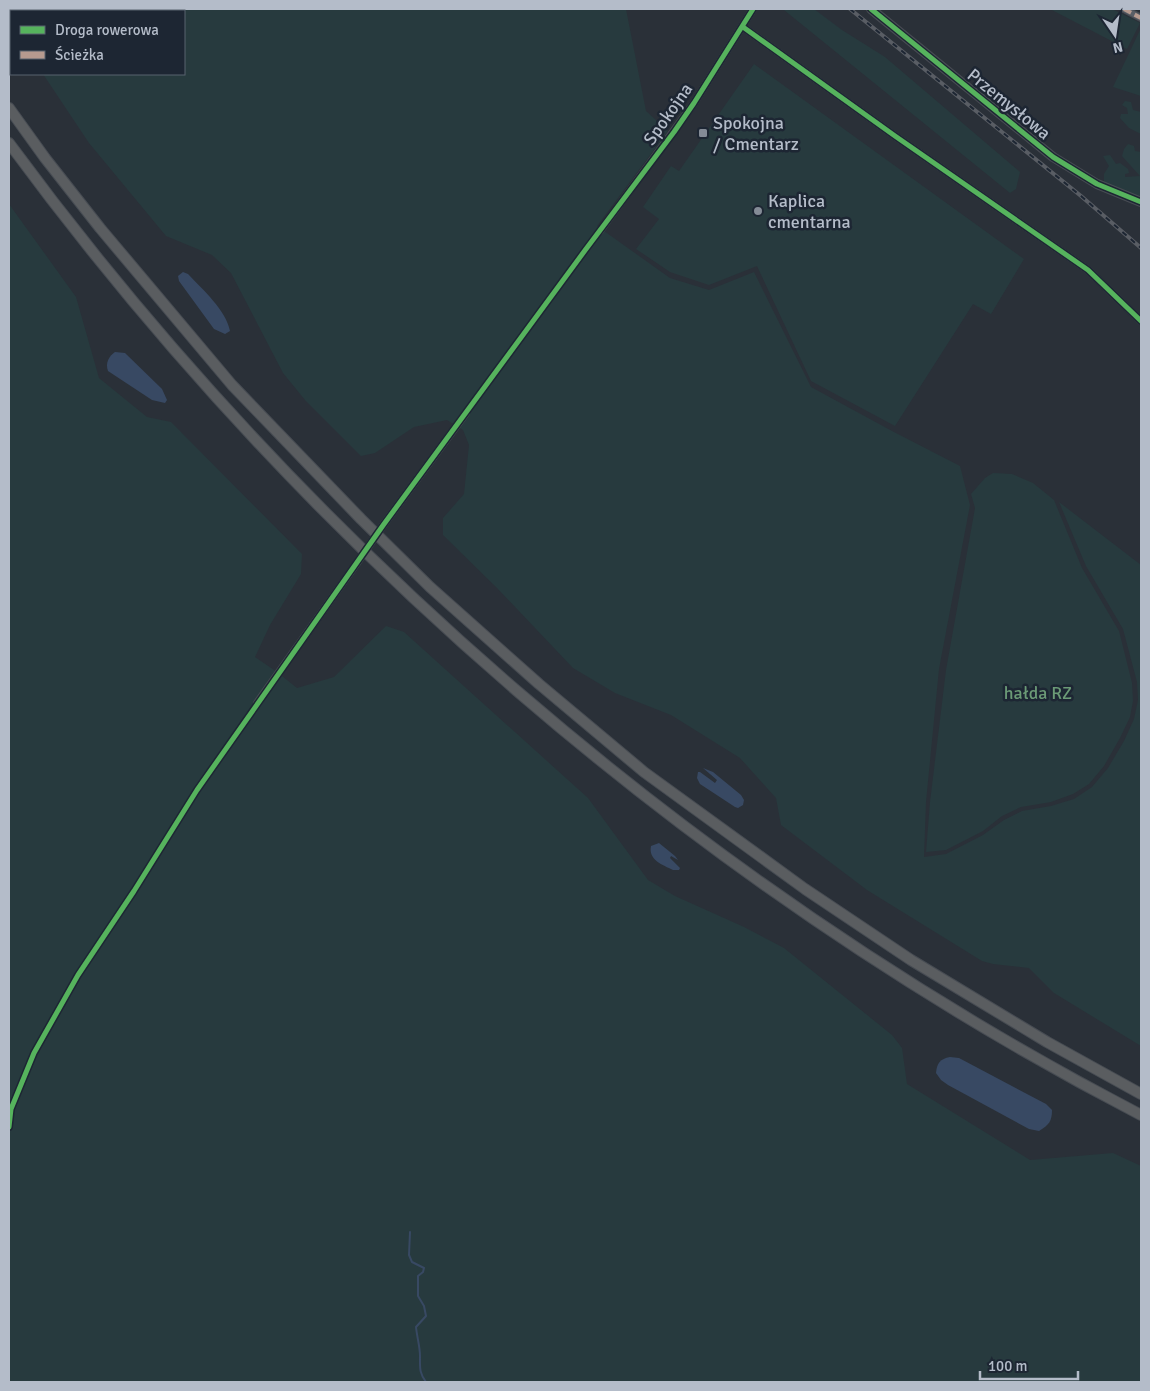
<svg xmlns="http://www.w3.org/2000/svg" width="1150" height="1391" viewBox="0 0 1150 1391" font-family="Signika,sans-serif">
	<rect width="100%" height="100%" fill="#2a3038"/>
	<g fill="#273a3e">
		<polygon points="9,9 626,9 646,111 668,131 597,226 670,278 709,290 754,272 811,387 892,431 960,466 970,505 939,669 926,802 924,857 946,854 983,835 1004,820 1022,811 1051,806 1074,799 1092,787 1108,768 1124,741 1134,719 1138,700 1137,682 1123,629 1086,566 1059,502 1141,565 1141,1046 1054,993 1029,968 993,964 982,961 867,890 781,825 776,798 740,758 671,715 615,693 573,668 497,588 443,535 443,518 464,494 469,445 463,430 447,420 414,427 375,453 361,456 305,400 283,373 231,273 212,255 166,236 89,143 43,74 184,74 184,11 11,11 11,22 9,19"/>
		<polygon points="785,9 814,9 842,30 885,57 1020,172 1016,189 1010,193 784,10"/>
		<polygon points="1050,9 1112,9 1140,23 1127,49"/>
		<polygon points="1141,28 1141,96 1113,87"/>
		<polygon points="754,64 1024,259 991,314 973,304 895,426 811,381 757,266 709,285 670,272 636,249 659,219 643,207 671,166 679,171"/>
		<polygon points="1125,101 1131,102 1133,110 1141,112 1141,134 1129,128 1120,118 1121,114 1128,114 1127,108 1122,105"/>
		<polygon points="1128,144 1134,146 1135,151 1141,152 1141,199 1104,184 1104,174 1109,166 1103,156 1110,155 1116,164 1120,163 1128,169 1129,173 1125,174 1125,177 1140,176 1122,156 1124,149"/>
		<polygon points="9,204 76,297 99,378 147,417 171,422 302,554 301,574 270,625 255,657 277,672 297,688 334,677 386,626 404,632 588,798 648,880 675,896 744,927 784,948 892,1035 902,1048 907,1084 1030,1160 1113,1153 1141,1166 1141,1382 9,1382"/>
		<polygon points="993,473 1012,474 1033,483 1054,500 1082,568 1119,631 1132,683 1133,701 1130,717 1120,738 1104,766 1089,784 1073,794 1051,802 1021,807 1002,816 983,831 946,850 926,852 930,802 946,670 975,508 971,494 985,478"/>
	</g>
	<g fill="#384963">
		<path d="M183,272L188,274C203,290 226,310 230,331L225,334L214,329L179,281L178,276Z"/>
		<path d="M115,352L125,353L162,389L167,400L165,403L152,400L108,371C105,363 109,356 115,352Z"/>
		<polygon points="703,768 713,772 741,795 744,800 743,805 738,808 735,807 700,784 697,778 698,772 700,772 715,783 717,780"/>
		<path d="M659,843L675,856L678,860L671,856L670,858L680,868L679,870H673C663,865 648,860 651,846Z"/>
		<path d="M950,1057L959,1058L1046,1104L1052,1110C1052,1121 1049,1125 1039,1131L1029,1129L948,1085L941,1080L936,1073C937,1063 940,1059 950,1057Z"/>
	</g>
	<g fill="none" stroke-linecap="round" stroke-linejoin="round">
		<path stroke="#384963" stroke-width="2" d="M410,1232L409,1255L412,1262L424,1268L423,1272L418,1276V1296L424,1306L426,1316L416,1327C417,1337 420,1347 420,1356C420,1367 419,1373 426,1382"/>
		<defs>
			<g id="street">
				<polyline points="1124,9 1141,18"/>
				<polyline points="743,27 895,136 1088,270 1141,321"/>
				<polyline points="600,231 694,103 753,9"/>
				<polyline points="384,524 466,413"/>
				<polyline points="257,703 357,563"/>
			</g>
			<polyline id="secondary" points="871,9 1053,157 1097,184 1141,202"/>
			<g id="highway">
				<polyline points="9,108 45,158 100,228 232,385 361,519 430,587 539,684 644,772 805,889 911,960 1047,1042 1141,1094"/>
				<path d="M9,143C304,544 698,885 1141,1115"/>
			</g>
		</defs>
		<use href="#street" stroke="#484c53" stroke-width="8"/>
		<use href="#secondary" stroke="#484c53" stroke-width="10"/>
		<use href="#highway" stroke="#474c53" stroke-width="12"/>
		<use href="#street" stroke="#5a5e66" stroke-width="5.5"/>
		<use href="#secondary" stroke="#595d64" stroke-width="8"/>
		<use href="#highway" stroke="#5a5d60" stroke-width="10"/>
		<defs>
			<polyline id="rail" points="850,9 1081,196 1141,248"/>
		</defs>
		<use href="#rail" stroke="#595d64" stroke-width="4"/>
		<use href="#rail" stroke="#1d2633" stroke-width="2" stroke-dasharray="5.5" stroke-linecap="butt"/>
		<defs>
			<polyline id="street-bridge" points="357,563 384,524"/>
		</defs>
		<use href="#street-bridge" stroke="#484c53" stroke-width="8" stroke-linecap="butt"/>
		<use href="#street-bridge" stroke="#5a5e66" stroke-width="5.5"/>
		<polyline stroke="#b69a8f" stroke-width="4" stroke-dasharray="8 4" stroke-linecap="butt" points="1124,9 1141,18"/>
		<defs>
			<g id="cycleway">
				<polyline points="871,9 1053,157 1097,184 1141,202"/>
				<polyline points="743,27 895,136 1088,270 1141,321"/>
				<polyline points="9,1127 11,1109 34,1053 78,975 134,891 197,790 384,524 586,249 674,132 694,103 753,9"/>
			</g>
		</defs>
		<use href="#cycleway" stroke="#1d2633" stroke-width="8"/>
		<use href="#cycleway" stroke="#56b35d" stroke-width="5"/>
	</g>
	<g fill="#848b96" stroke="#1d2633" stroke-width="2">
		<rect x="698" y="128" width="10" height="10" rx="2.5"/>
		<circle cx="758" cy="211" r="5"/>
	</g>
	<g text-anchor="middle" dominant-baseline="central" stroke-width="5" stroke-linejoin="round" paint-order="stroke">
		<g font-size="18" fill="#b4bcc9" stroke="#1d2633">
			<text transform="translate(1009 104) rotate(39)">Przemysłowa</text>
			<text transform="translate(668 114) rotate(-55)">Spokojna</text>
		</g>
		<g font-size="18" fill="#b4bcc9" stroke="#1d2633" text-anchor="start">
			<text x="713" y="123">Spokojna<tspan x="713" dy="21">/ Cmentarz</tspan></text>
			<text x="768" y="201">Kaplica<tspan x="768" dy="21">cmentarna</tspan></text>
		</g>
		<g font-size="18" fill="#6b9a76" stroke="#1d2633">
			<text x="1038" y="693">hałda RZ</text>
		</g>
	</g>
	<rect width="1150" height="1391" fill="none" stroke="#b4bcc9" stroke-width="20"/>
	<rect x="10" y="10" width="175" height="65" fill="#1d2633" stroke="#59626f"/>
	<rect x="20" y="26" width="25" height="8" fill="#56b35d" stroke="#59626f"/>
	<text x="55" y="35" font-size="15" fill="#b4bcc9">Droga rowerowa</text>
	<rect x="20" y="51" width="25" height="8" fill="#b69a8f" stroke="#59626f"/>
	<text x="55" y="60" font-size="15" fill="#b4bcc9">Ścieżka</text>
	<g transform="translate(1115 35) rotate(167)" stroke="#1d2633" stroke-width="4" paint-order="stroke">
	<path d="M0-4L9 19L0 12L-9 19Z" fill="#b4bcc9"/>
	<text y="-8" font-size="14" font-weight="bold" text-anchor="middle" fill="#b4bcc9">N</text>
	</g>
	<path d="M980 1371v8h98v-8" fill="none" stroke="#b4bcc9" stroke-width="2.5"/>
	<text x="988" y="1371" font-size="15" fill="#b4bcc9" stroke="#1d2633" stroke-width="4" paint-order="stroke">100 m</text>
</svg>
